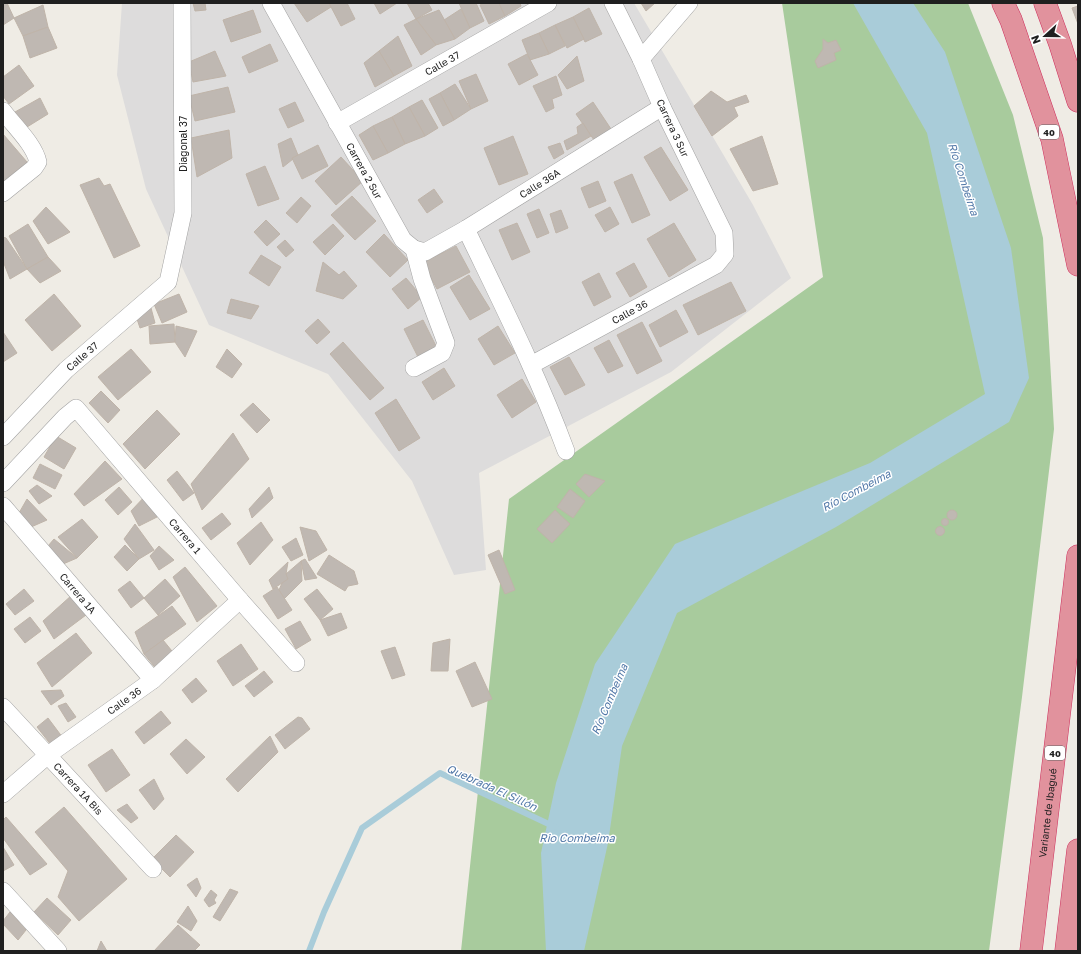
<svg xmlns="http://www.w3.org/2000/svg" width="1081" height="954" viewBox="0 0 1081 954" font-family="'Golos Text',sans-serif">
	<rect width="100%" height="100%" fill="#efece5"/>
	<polygon fill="#dddcdc" points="122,3 634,3 753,205 791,278 671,372 479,473 486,570 454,575 412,481 328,374 209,325 146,189 117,75"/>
	<polygon fill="#a8cb9d" points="782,3 968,3 1013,115 1043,238 1054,429 1022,697 989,951 461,951 509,499 823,277"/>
	<polygon fill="#a9ccd9" points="853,3 913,3 945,52 1011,248 1029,378 1009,422 836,527 677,613 622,746 608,843 584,951 546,951 541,853 556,783 595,664 675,544 870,463 985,394 927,133"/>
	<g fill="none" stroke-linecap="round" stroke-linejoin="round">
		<polyline stroke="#a9ccd9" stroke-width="6" points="309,951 324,912 362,828 440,773 555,827"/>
	</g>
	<g fill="#bfb8b2" stroke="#bfb4a9">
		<polygon points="3,3 7,3 14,18 3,25"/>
		<polygon points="193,3 205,3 206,10 195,11"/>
		<polygon points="294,3 329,3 331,7 307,22"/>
		<polygon points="329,3 347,3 355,19 341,26"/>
		<polygon points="374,3 397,3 380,14"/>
		<polygon points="407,3 428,3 432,10 416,19"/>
		<polygon points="459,3 476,3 484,21 470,28"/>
		<polygon points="484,3 499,3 505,16 489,24 480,5"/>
		<polygon points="499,3 520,3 521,6 505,16"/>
		<polygon points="641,3 655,3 646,11"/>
		<polygon points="43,5 48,27 23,36 14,18"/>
		<polygon points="1078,6 1078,24 1072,8"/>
		<polygon points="589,8 602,34 585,42 573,17"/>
		<polygon points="461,9 470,28 455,39 444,20"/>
		<polygon points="253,10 261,32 231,42 223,20"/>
		<polygon points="439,10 455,39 436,45 416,19"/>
		<polygon points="573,17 584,39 567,48 555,25"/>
		<polygon points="416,19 436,45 421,55 404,25"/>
		<polygon points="555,25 565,46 549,54 539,33"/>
		<polygon points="48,27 57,48 30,58 23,36"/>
		<polygon points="539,33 549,54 530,60 522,40"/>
		<polygon points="398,36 412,66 394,76 379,51"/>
		<polygon points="823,39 828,43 836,40 841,50 834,53 836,60 818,68 815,61 823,49"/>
		<polygon points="270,44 278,61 249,73 242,57"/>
		<polygon points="215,51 226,76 193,82 189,62"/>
		<polygon points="379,51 394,76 375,87 364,63"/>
		<polygon points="527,54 538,75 519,85 508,64"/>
		<polygon points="577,56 584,81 567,89 558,75"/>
		<polygon points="19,65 34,86 9,104 3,96 3,77"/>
		<polygon points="476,74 488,101 471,109 459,81"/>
		<polygon points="556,76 562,95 552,99 554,108 546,112 533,86"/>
		<polygon points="455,84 471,109 454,120 440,93"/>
		<polygon points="228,87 235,112 195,121 189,96"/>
		<polygon points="711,91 727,102 746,95 749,102 734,107 738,116 712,136 694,106"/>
		<polygon points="440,93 454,120 443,126 429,99"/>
		<polygon points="40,98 48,114 27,127 15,112"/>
		<polygon points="422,100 438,128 425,136 409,107"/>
		<polygon points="295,102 304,121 288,128 279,109"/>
		<polygon points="593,102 611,129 594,140 576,114"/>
		<polygon points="409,107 425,136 405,144 392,117"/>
		<polygon points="392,117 405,144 388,153 373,126"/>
		<polygon points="583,123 591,136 567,150 564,141 578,134 577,127"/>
		<polygon points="373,126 388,153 373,160 359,135"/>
		<polygon points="229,130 232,158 197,177 191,138"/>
		<polygon points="3,134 27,162 4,181 3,180"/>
		<polygon points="513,136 528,174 499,185 484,148"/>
		<polygon points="762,136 778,184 753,191 730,149"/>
		<polygon points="291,138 298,155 283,167 278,144"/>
		<polygon points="560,143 564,153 554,159 548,147"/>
		<polygon points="318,145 328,166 302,179 292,158"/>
		<polygon points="661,147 688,190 670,201 644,157"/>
		<polygon points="341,157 363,181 336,205 315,181"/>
		<polygon points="265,166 279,199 258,206 246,174"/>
		<polygon points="632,174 650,215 632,223 614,182"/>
		<polygon points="99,178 104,186 110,184 140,246 114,258 80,185"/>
		<polygon points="598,181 606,201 589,208 581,188"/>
		<polygon points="434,189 443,202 427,213 418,200"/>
		<polygon points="352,196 376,221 355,240 331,215"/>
		<polygon points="301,197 311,206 297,223 286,213"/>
		<polygon points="46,207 70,232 48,244 33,221"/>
		<polygon points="610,207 619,224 605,232 595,215"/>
		<polygon points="539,209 549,233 537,238 527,214"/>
		<polygon points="561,210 568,228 556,233 550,214"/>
		<polygon points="266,220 280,234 267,246 254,232"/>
		<polygon points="517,223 530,252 512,260 499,230"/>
		<polygon points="674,223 696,260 669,277 647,239"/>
		<polygon points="28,224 48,257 27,269 9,236"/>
		<polygon points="333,224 344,236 325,255 313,242"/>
		<polygon points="384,234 408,260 390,277 366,252"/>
		<polygon points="3,237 6,238 27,269 10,279 3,261"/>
		<polygon points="285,240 294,250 286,257 277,247"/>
		<polygon points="456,246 470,272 437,289 423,263"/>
		<polygon points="261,255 281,267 269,286 249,273"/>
		<polygon points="48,257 61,271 40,283 27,269"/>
		<polygon points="323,262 339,275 344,271 357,286 343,299 316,291"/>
		<polygon points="634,263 647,287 630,297 616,273"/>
		<polygon points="599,273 611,297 594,306 582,282"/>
		<polygon points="469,275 490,309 470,320 450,287"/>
		<polygon points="406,278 422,297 408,309 392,289"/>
		<polygon points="731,282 746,311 698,335 683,305"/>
		<polygon points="54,294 81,326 52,351 25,320"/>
		<polygon points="179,294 187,312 162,323 154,304"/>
		<polygon points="231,299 259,306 251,319 227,313"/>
		<polygon points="151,308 155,323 140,328 135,313"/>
		<polygon points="676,310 688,332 660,347 649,325"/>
		<polygon points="318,319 330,332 317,344 305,331"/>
		<polygon points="423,320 437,348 418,357 404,329"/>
		<polygon points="642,322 662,361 637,374 617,335"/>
		<polygon points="174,324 175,342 150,344 149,326"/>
		<polygon points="176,326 197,331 185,357 175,342"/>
		<polygon points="498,326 515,353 494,365 478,339"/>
		<polygon points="3,332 17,353 3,362"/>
		<polygon points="609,340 623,366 608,373 594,348"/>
		<polygon points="343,342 384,388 370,400 330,354"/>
		<polygon points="131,349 151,372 118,400 98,377"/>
		<polygon points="227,349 242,364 232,378 216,367"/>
		<polygon points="569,357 585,385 565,395 550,367"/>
		<polygon points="444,368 455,386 433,400 422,382"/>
		<polygon points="522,379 536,402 512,418 497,395"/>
		<polygon points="101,391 120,410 108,423 89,403"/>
		<polygon points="396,399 420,438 399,451 375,413"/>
		<polygon points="253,403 270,420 257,433 240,415"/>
		<polygon points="157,410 180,434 145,469 123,444"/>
		<polygon points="233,433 249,459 202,510 191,484"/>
		<polygon points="56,436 76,448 64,469 44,457"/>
		<polygon points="105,461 122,479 84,506 74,494"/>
		<polygon points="40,464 62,475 55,489 33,478"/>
		<polygon points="177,471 194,493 183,501 167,480"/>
		<polygon points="585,474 605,481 589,497 576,484"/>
		<polygon points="37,485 52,496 39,504 29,491"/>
		<polygon points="119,487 132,502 118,515 105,500"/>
		<polygon points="269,487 273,498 252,518 249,509"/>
		<polygon points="570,489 585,501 573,518 557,507"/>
		<polygon points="148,493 161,515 139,526 131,511"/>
		<polygon points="27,499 47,520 31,527 19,513"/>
		<polygon points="555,510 570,524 552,543 537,529"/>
		<circle cx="952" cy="515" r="5"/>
		<polygon points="222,513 231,524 211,540 202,528"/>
		<circle cx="945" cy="522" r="3.5"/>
		<polygon points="82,519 98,537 77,558 58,537"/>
		<polygon points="261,522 273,540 250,565 237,543"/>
		<polygon points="135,524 154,550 139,559 124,539"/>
		<circle cx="940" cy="531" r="4.5"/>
		<polygon points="300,527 316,531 327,550 309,561"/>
		<polygon points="296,538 303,555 291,561 282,547"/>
		<polygon points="54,539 77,558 63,564 48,546"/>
		<polygon points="125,545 139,559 127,571 114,557"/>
		<polygon points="159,546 174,560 159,570 150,556"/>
		<polygon points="499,550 515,590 505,594 488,555"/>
		<polygon points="329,555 354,571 358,584 348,586 345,591 317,574"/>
		<polygon points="305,559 317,578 305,580 301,561"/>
		<polygon points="301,561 302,581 284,599 279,590 286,574"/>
		<polygon points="288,562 286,574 288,579 273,589 269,580"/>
		<polygon points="185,567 217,606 197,622 173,577"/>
		<polygon points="165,579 180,596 158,615 144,598"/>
		<polygon points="130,581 144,598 131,608 118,590"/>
		<polygon points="277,587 292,610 278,619 263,596"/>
		<polygon points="24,589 34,601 15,615 6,604"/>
		<polygon points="317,589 333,609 320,620 304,599"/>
		<polygon points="72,595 90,612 54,639 43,621"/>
		<polygon points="172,606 186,624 144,654 135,632"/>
		<polygon points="341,613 347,628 328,636 320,620"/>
		<polygon points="30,617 41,631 25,643 14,629"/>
		<polygon points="300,621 311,640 296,649 285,629"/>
		<polygon points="76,633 92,653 52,687 37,663"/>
		<polygon points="450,639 448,671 431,671 433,643"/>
		<polygon points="163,640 176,656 158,671 144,654"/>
		<polygon points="241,644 258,669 233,686 217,661"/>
		<polygon points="395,647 405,675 392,679 381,651"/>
		<polygon points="475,662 492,699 472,707 456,671"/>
		<polygon points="264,671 273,682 254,697 245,686"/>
		<polygon points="196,678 207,691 192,703 182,690"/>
		<polygon points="61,690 64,696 51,705 41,691"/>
		<polygon points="66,703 76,717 68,722 58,706"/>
		<polygon points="161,711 171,723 144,744 135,732"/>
		<polygon points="298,717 302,718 310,729 285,749 275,735"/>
		<polygon points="48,718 63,738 52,746 37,727"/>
		<polygon points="270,736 278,752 238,792 226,779"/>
		<polygon points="186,739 205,757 187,774 170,754"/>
		<polygon points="112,749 130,775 106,792 88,765"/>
		<polygon points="154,779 164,799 154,810 139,790"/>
		<polygon points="127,804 138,818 131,823 117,810"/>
		<polygon points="64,807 127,879 79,921 58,897 68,871 35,832"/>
		<polygon points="6,817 47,864 30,875 3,838 3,820"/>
		<polygon points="176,835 194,852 170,877 152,859"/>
		<polygon points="3,847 14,865 3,871"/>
		<polygon points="197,878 201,888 196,897 187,885"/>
		<polygon points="230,889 238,892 220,921 213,917"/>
		<polygon points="211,890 217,895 214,900 216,903 209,907 204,900"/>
		<polygon points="47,898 71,920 58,935 34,912"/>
		<polygon points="188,906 197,921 191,931 177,922"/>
		<polygon points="10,912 26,930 18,940 3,924 3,921"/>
		<polygon points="178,925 200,945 194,951 154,951"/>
		<polygon points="101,941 107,951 97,951"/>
	</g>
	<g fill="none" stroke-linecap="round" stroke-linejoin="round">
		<defs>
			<g id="street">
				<path id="s1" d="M271,3L403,240L414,249L422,279L446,343L442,353L414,368"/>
				<polyline points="641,59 689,3"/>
				<path d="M3,111C14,126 34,144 38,162L34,168L3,193"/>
				<path id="s2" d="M337,123L548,3"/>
				<path d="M466,229C501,302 538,375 566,451"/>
				<path id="s3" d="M414,249L425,252L466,229L662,107"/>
				<path id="s4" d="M531,365L716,265L725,254L724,233L662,107L641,59L613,3"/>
				<path id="s5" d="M3,437L66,370L168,282L183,213L182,3"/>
				<path id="s6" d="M3,483L65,417L76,408L240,600L296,663"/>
				<path id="s7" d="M3,506L153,680"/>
				<path id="s8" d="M3,707L153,869"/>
				<path id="s9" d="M3,794L48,755L153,680L240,600"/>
				<polyline points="3,891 58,951"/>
			</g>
			<g id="highway">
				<polyline points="1003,3 1011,20 1052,139 1078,265"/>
				<polyline points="1045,3 1060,44 1078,101"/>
				<path id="s10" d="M1031,951L1078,556"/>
				<polyline points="1066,951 1078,850"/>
			</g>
		</defs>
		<use href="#street" stroke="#a3a3a3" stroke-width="18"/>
		<use href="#highway" stroke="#ce315e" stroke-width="23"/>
		<use href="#street" stroke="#fff" stroke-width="17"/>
		<use href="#highway" stroke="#e1929d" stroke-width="22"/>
	</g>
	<g text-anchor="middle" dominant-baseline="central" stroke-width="3" stroke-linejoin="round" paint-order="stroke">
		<g fill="#fff" stroke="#626262" stroke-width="1">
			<rect x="1039" y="125" width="20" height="14" rx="3"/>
			<rect x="1045" y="746" width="20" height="14" rx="3"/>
		</g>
		<g font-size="9" font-weight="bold" fill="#1f1f1f">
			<text x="1049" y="132">40</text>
			<text x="1055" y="753">40</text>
		</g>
		<g font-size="10" fill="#1f1f1f" stroke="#fff">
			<text stroke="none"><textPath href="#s2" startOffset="121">Calle 37</textPath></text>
			<text transform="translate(673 128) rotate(65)">Carrera 3 Sur</text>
			<text transform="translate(183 144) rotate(-90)">Diagonal 37</text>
			<text stroke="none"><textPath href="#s1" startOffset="192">Carrera 2 Sur</textPath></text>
			<text stroke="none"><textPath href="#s3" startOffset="145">Calle 36A</textPath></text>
			<text stroke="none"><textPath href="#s4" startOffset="112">Calle 36</textPath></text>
			<text stroke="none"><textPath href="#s5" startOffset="113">Calle 37</textPath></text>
			<text stroke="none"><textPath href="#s6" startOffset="273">Carrera 1</textPath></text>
			<text stroke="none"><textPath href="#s7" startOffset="115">Carrera 1A</textPath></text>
			<text stroke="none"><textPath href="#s9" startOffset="153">Calle 36</textPath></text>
			<text stroke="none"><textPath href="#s8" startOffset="111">Carrera 1A Bis</textPath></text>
			<text stroke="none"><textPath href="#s10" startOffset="139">Variante de Ibagué</textPath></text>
		</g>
		<g font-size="11" font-style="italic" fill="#5178a8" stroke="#fff">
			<text transform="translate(964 179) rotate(72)">Río Combeima</text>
			<text transform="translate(856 490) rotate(-28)">Río Combeima</text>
			<text transform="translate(609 699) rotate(-67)">Río Combeima</text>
			<text transform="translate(492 787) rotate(24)">Quebrada El Sillón</text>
			<text x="577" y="837">Rio Combeima</text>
		</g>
	</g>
	<rect width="1081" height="954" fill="none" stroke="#1f1f1f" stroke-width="8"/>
	<g transform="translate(1045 36) rotate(249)" stroke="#ffffff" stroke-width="3" paint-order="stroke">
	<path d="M0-3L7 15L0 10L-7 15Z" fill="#1f1f1f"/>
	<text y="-6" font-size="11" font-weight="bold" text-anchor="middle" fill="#1f1f1f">N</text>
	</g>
</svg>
